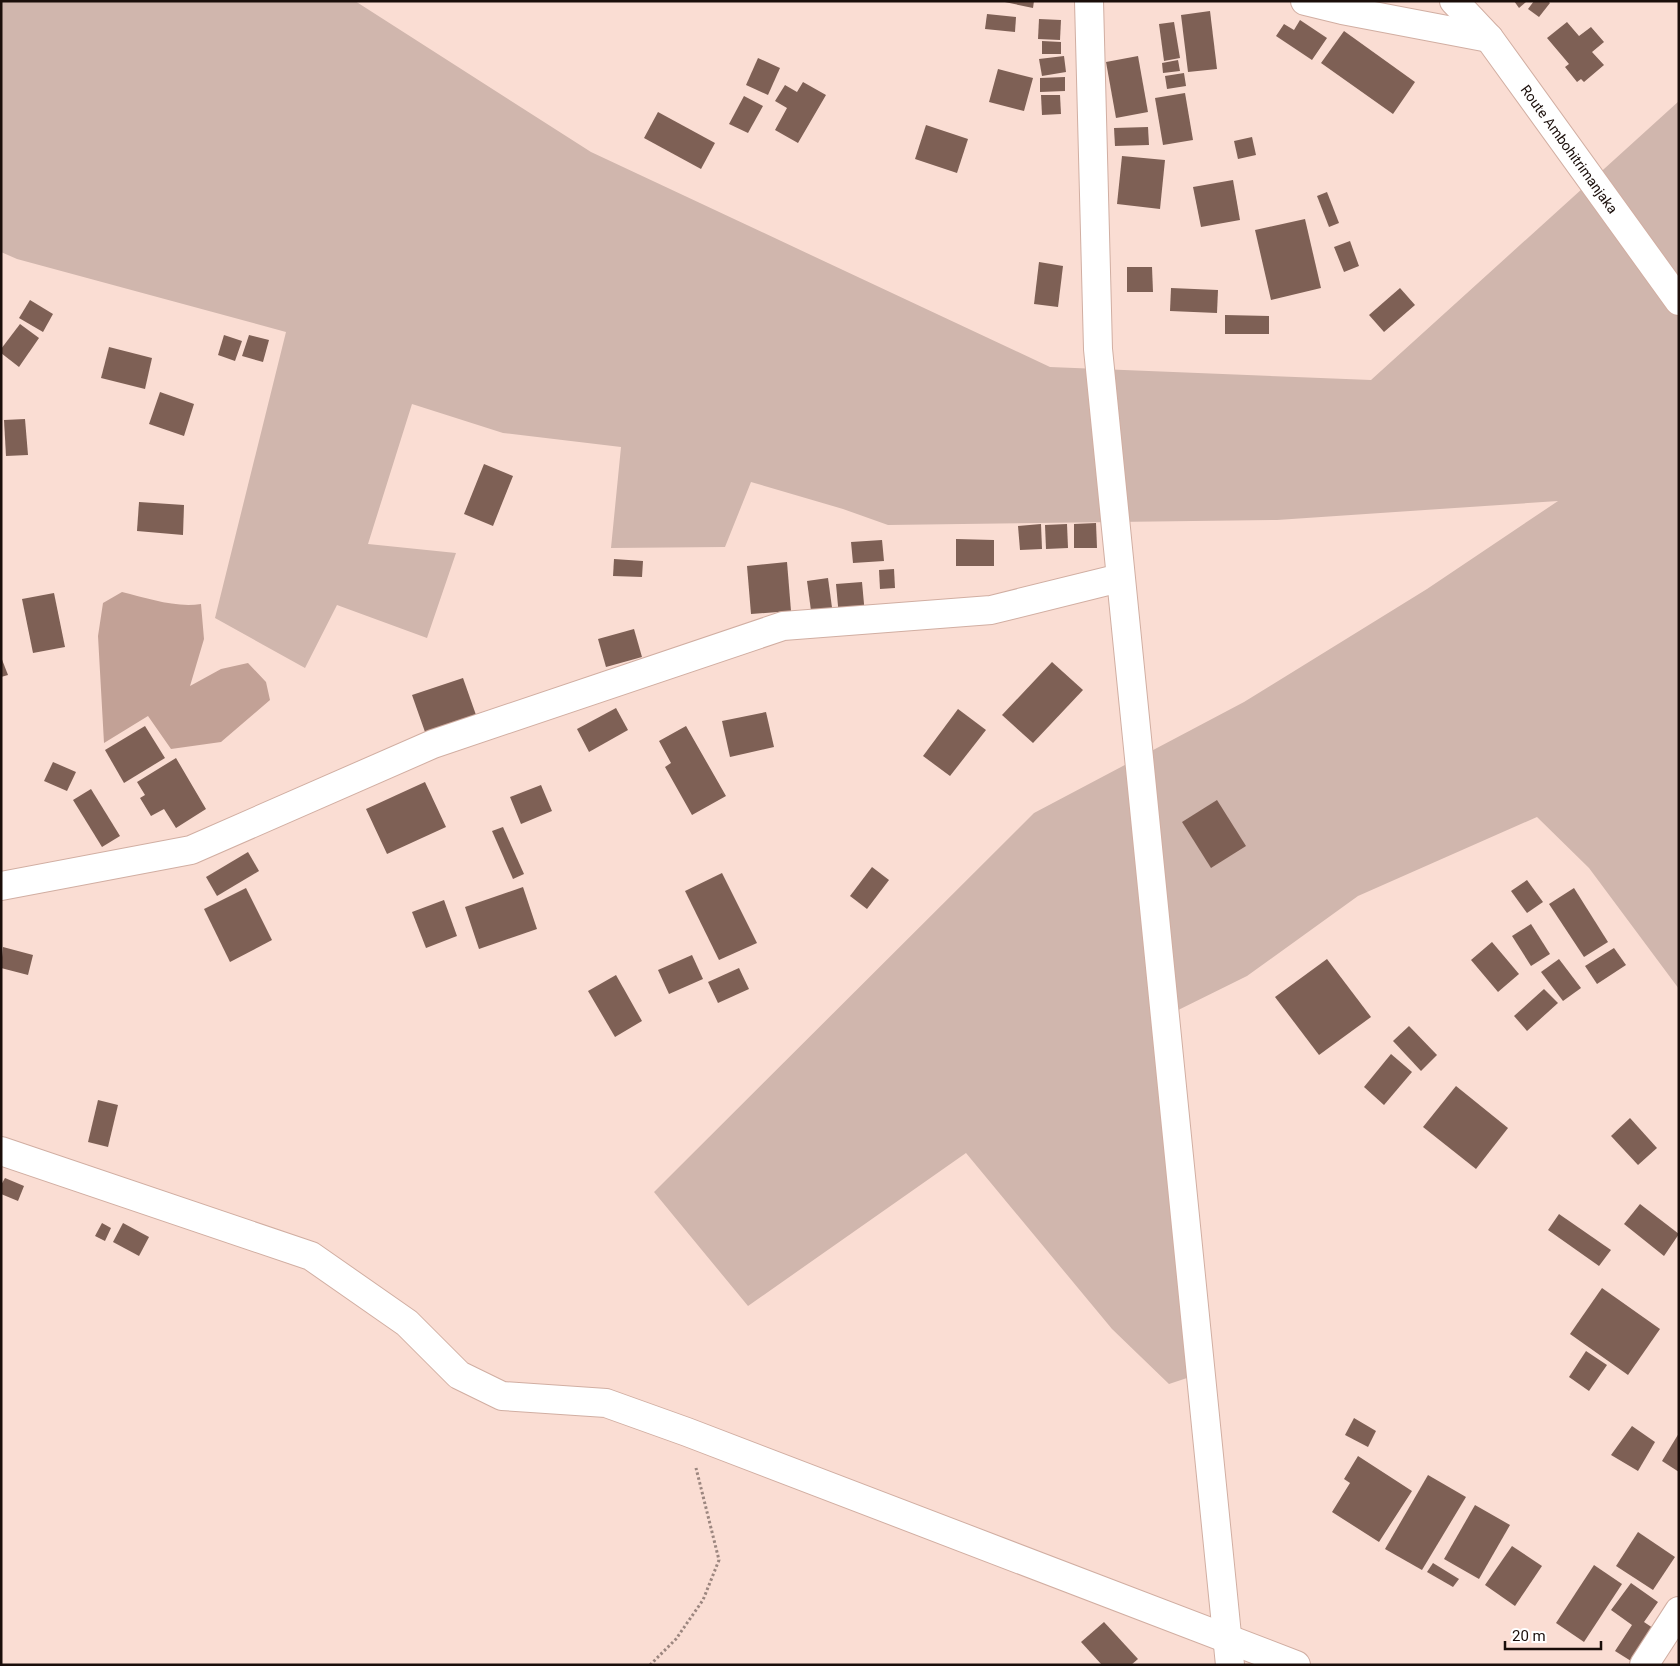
<svg xmlns="http://www.w3.org/2000/svg" width="1680" height="1666" viewBox="0 0 1680 1666" font-family="Roboto,sans-serif">
	<rect width="100%" height="100%" fill="#faddd3"/>
	<polygon fill="#d0b6ad" points="1,1 355,1 591,152 1050,367 1371,380 1679,101 1679,989 1589,868 1537,817 1358,896 1247,976 1154,1022 1190,1377 1169,1384 1112,1329 966,1153 748,1306 654,1192 1034,813 1244,702 1427,589 1558,501 1277,520 888,525 843,509 751,482 725,547 611,548 621,447 503,433 412,404 368,544 456,553 427,638 337,605 305,668 215,618 286,332 17,259 1,252"/>
	<path fill="#c2a196" d="M122,592C147,598 175,608 201,604L204,639L190,686L221,669L248,663L266,682L270,700L221,742L171,749L148,716L104,743L98,636L103,603Z"/>
	<g fill="#7e6055">
		<polygon points="1000,1 1034,1 1033,8"/>
		<polygon points="1514,1 1527,1 1519,8"/>
		<polygon points="1534,1 1548,1 1550,3 1539,17 1528,9"/>
		<polygon points="1210,11 1217,69 1188,72 1181,15"/>
		<polygon points="987,14 1016,17 1015,32 985,29"/>
		<polygon points="1039,19 1061,20 1060,40 1038,39"/>
		<polygon points="1300,20 1327,38 1312,60 1276,36 1284,24 1294,30"/>
		<polygon points="1174,22 1180,58 1164,61 1159,24"/>
		<polygon points="1567,22 1579,36 1591,27 1604,42 1592,52 1604,65 1584,82 1581,79 1577,82 1565,67 1569,64 1547,38"/>
		<polygon points="1344,31 1415,82 1393,114 1321,63"/>
		<polygon points="1042,41 1061,42 1061,54 1042,54"/>
		<polygon points="1064,56 1066,72 1042,76 1039,59"/>
		<polygon points="1138,56 1148,112 1116,118 1106,62"/>
		<polygon points="758,58 780,68 768,95 746,85"/>
		<polygon points="1178,60 1180,71 1163,73 1162,63"/>
		<polygon points="998,69 1033,78 1024,111 989,102"/>
		<polygon points="1184,73 1186,86 1167,89 1165,76"/>
		<polygon points="1065,77 1065,91 1040,92 1040,78"/>
		<polygon points="803,82 826,95 798,143 775,130 787,108 775,101 785,85 797,92"/>
		<polygon points="1185,93 1193,140 1163,145 1155,98"/>
		<polygon points="1041,95 1060,95 1061,114 1042,115"/>
		<polygon points="744,96 763,106 748,133 729,124"/>
		<polygon points="658,112 715,143 701,169 644,138"/>
		<polygon points="926,125 968,139 957,173 915,159"/>
		<polygon points="1148,127 1149,145 1115,146 1114,128"/>
		<polygon points="1252,137 1256,155 1238,159 1234,141"/>
		<polygon points="1122,156 1165,160 1160,209 1117,204"/>
		<polygon points="1233,180 1240,220 1201,227 1193,187"/>
		<polygon points="1327,192 1339,223 1329,227 1317,196"/>
		<polygon points="1305,219 1321,288 1271,300 1255,230"/>
		<polygon points="1350,241 1359,266 1344,272 1334,247"/>
		<polygon points="1039,262 1063,266 1058,307 1034,304"/>
		<polygon points="1127,267 1152,267 1153,292 1127,292"/>
		<polygon points="1171,288 1218,290 1217,313 1170,311"/>
		<polygon points="1400,288 1415,305 1384,332 1369,315"/>
		<polygon points="30,300 53,314 43,332 19,318"/>
		<polygon points="1225,315 1269,316 1269,334 1225,334"/>
		<polygon points="20,324 39,338 19,367 1,353 1,349"/>
		<polygon points="224,335 242,341 235,361 218,355"/>
		<polygon points="249,335 269,340 263,362 242,356"/>
		<polygon points="109,347 152,358 145,389 101,378"/>
		<polygon points="160,392 194,404 184,436 149,424"/>
		<polygon points="25,419 28,455 6,456 4,420"/>
		<polygon points="484,464 513,476 493,526 464,514"/>
		<polygon points="139,502 184,505 183,535 137,531"/>
		<polygon points="1096,523 1097,548 1074,548 1074,524"/>
		<polygon points="1041,524 1042,549 1020,550 1018,526"/>
		<polygon points="1067,524 1068,548 1046,549 1045,525"/>
		<polygon points="956,539 994,540 994,566 956,566"/>
		<polygon points="882,540 884,561 853,563 851,542"/>
		<polygon points="614,559 643,561 642,577 613,576"/>
		<polygon points="787,562 791,611 751,614 747,566"/>
		<polygon points="894,569 895,588 880,589 879,570"/>
		<polygon points="828,578 833,615 812,618 807,581"/>
		<polygon points="862,582 865,615 839,617 836,584"/>
		<polygon points="54,593 65,647 33,653 22,599"/>
		<polygon points="634,629 642,657 606,667 598,639"/>
		<polygon points="1,657 8,675 1,677"/>
		<polygon points="1052,662 1083,690 1033,743 1002,715"/>
		<polygon points="463,678 476,715 425,732 412,695"/>
		<polygon points="616,708 628,730 589,752 577,729"/>
		<polygon points="958,709 986,730 950,776 923,756"/>
		<polygon points="766,712 774,747 730,757 722,721"/>
		<polygon points="145,726 165,758 124,783 105,750"/>
		<polygon points="686,726 726,796 692,815 665,767 671,763 659,741"/>
		<polygon points="176,758 206,809 176,828 164,809 151,816 140,798 145,795 137,782"/>
		<polygon points="53,762 76,772 67,791 44,781"/>
		<polygon points="425,782 446,827 387,854 366,809"/>
		<polygon points="541,785 552,811 521,824 510,797"/>
		<polygon points="91,789 120,836 102,847 73,800"/>
		<polygon points="1217,800 1246,846 1211,868 1182,822"/>
		<polygon points="503,827 524,874 513,879 492,831"/>
		<polygon points="248,852 259,871 217,896 206,877"/>
		<polygon points="872,867 889,880 867,909 850,896"/>
		<polygon points="722,873 757,943 719,960 685,891"/>
		<polygon points="1527,880 1543,902 1527,913 1511,891"/>
		<polygon points="523,887 537,929 479,949 465,907"/>
		<polygon points="246,888 272,940 230,962 204,909"/>
		<polygon points="1574,888 1608,942 1584,957 1549,904"/>
		<polygon points="444,900 457,936 426,948 412,912"/>
		<polygon points="1531,924 1550,954 1531,966 1512,936"/>
		<polygon points="1492,942 1519,974 1498,992 1471,960"/>
		<polygon points="3,947 33,955 28,975 1,968"/>
		<polygon points="1614,948 1626,965 1597,984 1585,966"/>
		<polygon points="692,955 703,979 669,994 658,970"/>
		<polygon points="1327,959 1371,1017 1319,1055 1275,997"/>
		<polygon points="1559,959 1581,988 1563,1001 1541,972"/>
		<polygon points="739,968 749,989 718,1003 708,982"/>
		<polygon points="616,975 642,1021 615,1037 588,991"/>
		<polygon points="1544,989 1558,1003 1527,1031 1514,1016"/>
		<polygon points="1409,1026 1437,1055 1421,1071 1393,1041"/>
		<polygon points="1391,1054 1412,1072 1384,1105 1364,1087"/>
		<polygon points="1456,1086 1508,1128 1476,1169 1423,1127"/>
		<polygon points="98,1100 118,1105 108,1147 88,1142"/>
		<polygon points="1630,1118 1657,1148 1638,1165 1611,1136"/>
		<polygon points="5,1178 24,1186 18,1201 1,1194 1,1185"/>
		<polygon points="1640,1204 1679,1234 1664,1256 1624,1224"/>
		<polygon points="1559,1214 1611,1250 1599,1266 1548,1230"/>
		<polygon points="102,1223 111,1228 105,1241 95,1236"/>
		<polygon points="123,1223 149,1237 139,1256 113,1242"/>
		<polygon points="1602,1288 1660,1329 1628,1375 1570,1334"/>
		<polygon points="1586,1351 1607,1365 1589,1391 1569,1377"/>
		<polygon points="1354,1418 1376,1431 1368,1447 1345,1435"/>
		<polygon points="1632,1426 1655,1442 1638,1471 1611,1455"/>
		<polygon points="1679,1433 1679,1472 1662,1461"/>
		<polygon points="1358,1456 1412,1491 1379,1542 1332,1512 1350,1483 1344,1479"/>
		<polygon points="1428,1475 1466,1497 1422,1570 1385,1549"/>
		<polygon points="1475,1505 1510,1525 1479,1579 1444,1559"/>
		<polygon points="1638,1532 1675,1557 1653,1590 1616,1566"/>
		<polygon points="1512,1546 1542,1566 1515,1606 1485,1585"/>
		<polygon points="1433,1563 1459,1579 1453,1587 1427,1572"/>
		<polygon points="1594,1565 1622,1584 1584,1642 1556,1623"/>
		<polygon points="1631,1583 1658,1602 1644,1622 1653,1628 1631,1661 1615,1651 1632,1625 1611,1610"/>
		<polygon points="1104,1622 1138,1659 1131,1665 1102,1665 1081,1642"/>
	</g>
	<g fill="none" stroke-linecap="round" stroke-linejoin="round">
		<defs>
			<g id="minor">
				<polyline points="1089,1 1098,349 1230,1665"/>
				<polyline points="1305,1 1342,10 1489,38"/>
				<path id="s1" d="M1454,1L1489,38L1679,301"/>
				<polyline points="1,886 191,850 433,744 783,626 991,610 1120,578"/>
				<polyline points="1,1151 311,1256 407,1323 459,1375 502,1396 606,1403 687,1432 1296,1665"/>
				<polyline points="1644,1665 1679,1611"/>
			</g>
		</defs>
		<use href="#minor" stroke="#d1aea2" stroke-width="30"/>
		<polyline stroke="#9c867f" stroke-width="3" stroke-dasharray="2.5 2.5" stroke-linecap="butt" points="650,1665 676,1639 703,1600 719,1560 696,1468"/>
		<use href="#minor" stroke="#fff" stroke-width="28"/>
	</g>
	<g text-anchor="middle" dominant-baseline="central" stroke-width="5" stroke-linejoin="round" paint-order="stroke">
		<g font-size="14" fill="#1a0e0a" stroke="#fff">
			<text stroke="none"><textPath href="#s1" startOffset="188">Route Ambohitrimanjaka</textPath></text>
		</g>
	</g>
	<rect width="1680" height="1666" fill="none" stroke="#1a0e0a" stroke-width="5"/>
	<path d="M1505 1641v8h96v-8" fill="none" stroke="#1a0e0a" stroke-width="2.5"/>
	<text x="1512" y="1641" font-size="15" fill="#1a0e0a" stroke="#ffffff" stroke-width="4" paint-order="stroke">20 m</text>
</svg>
